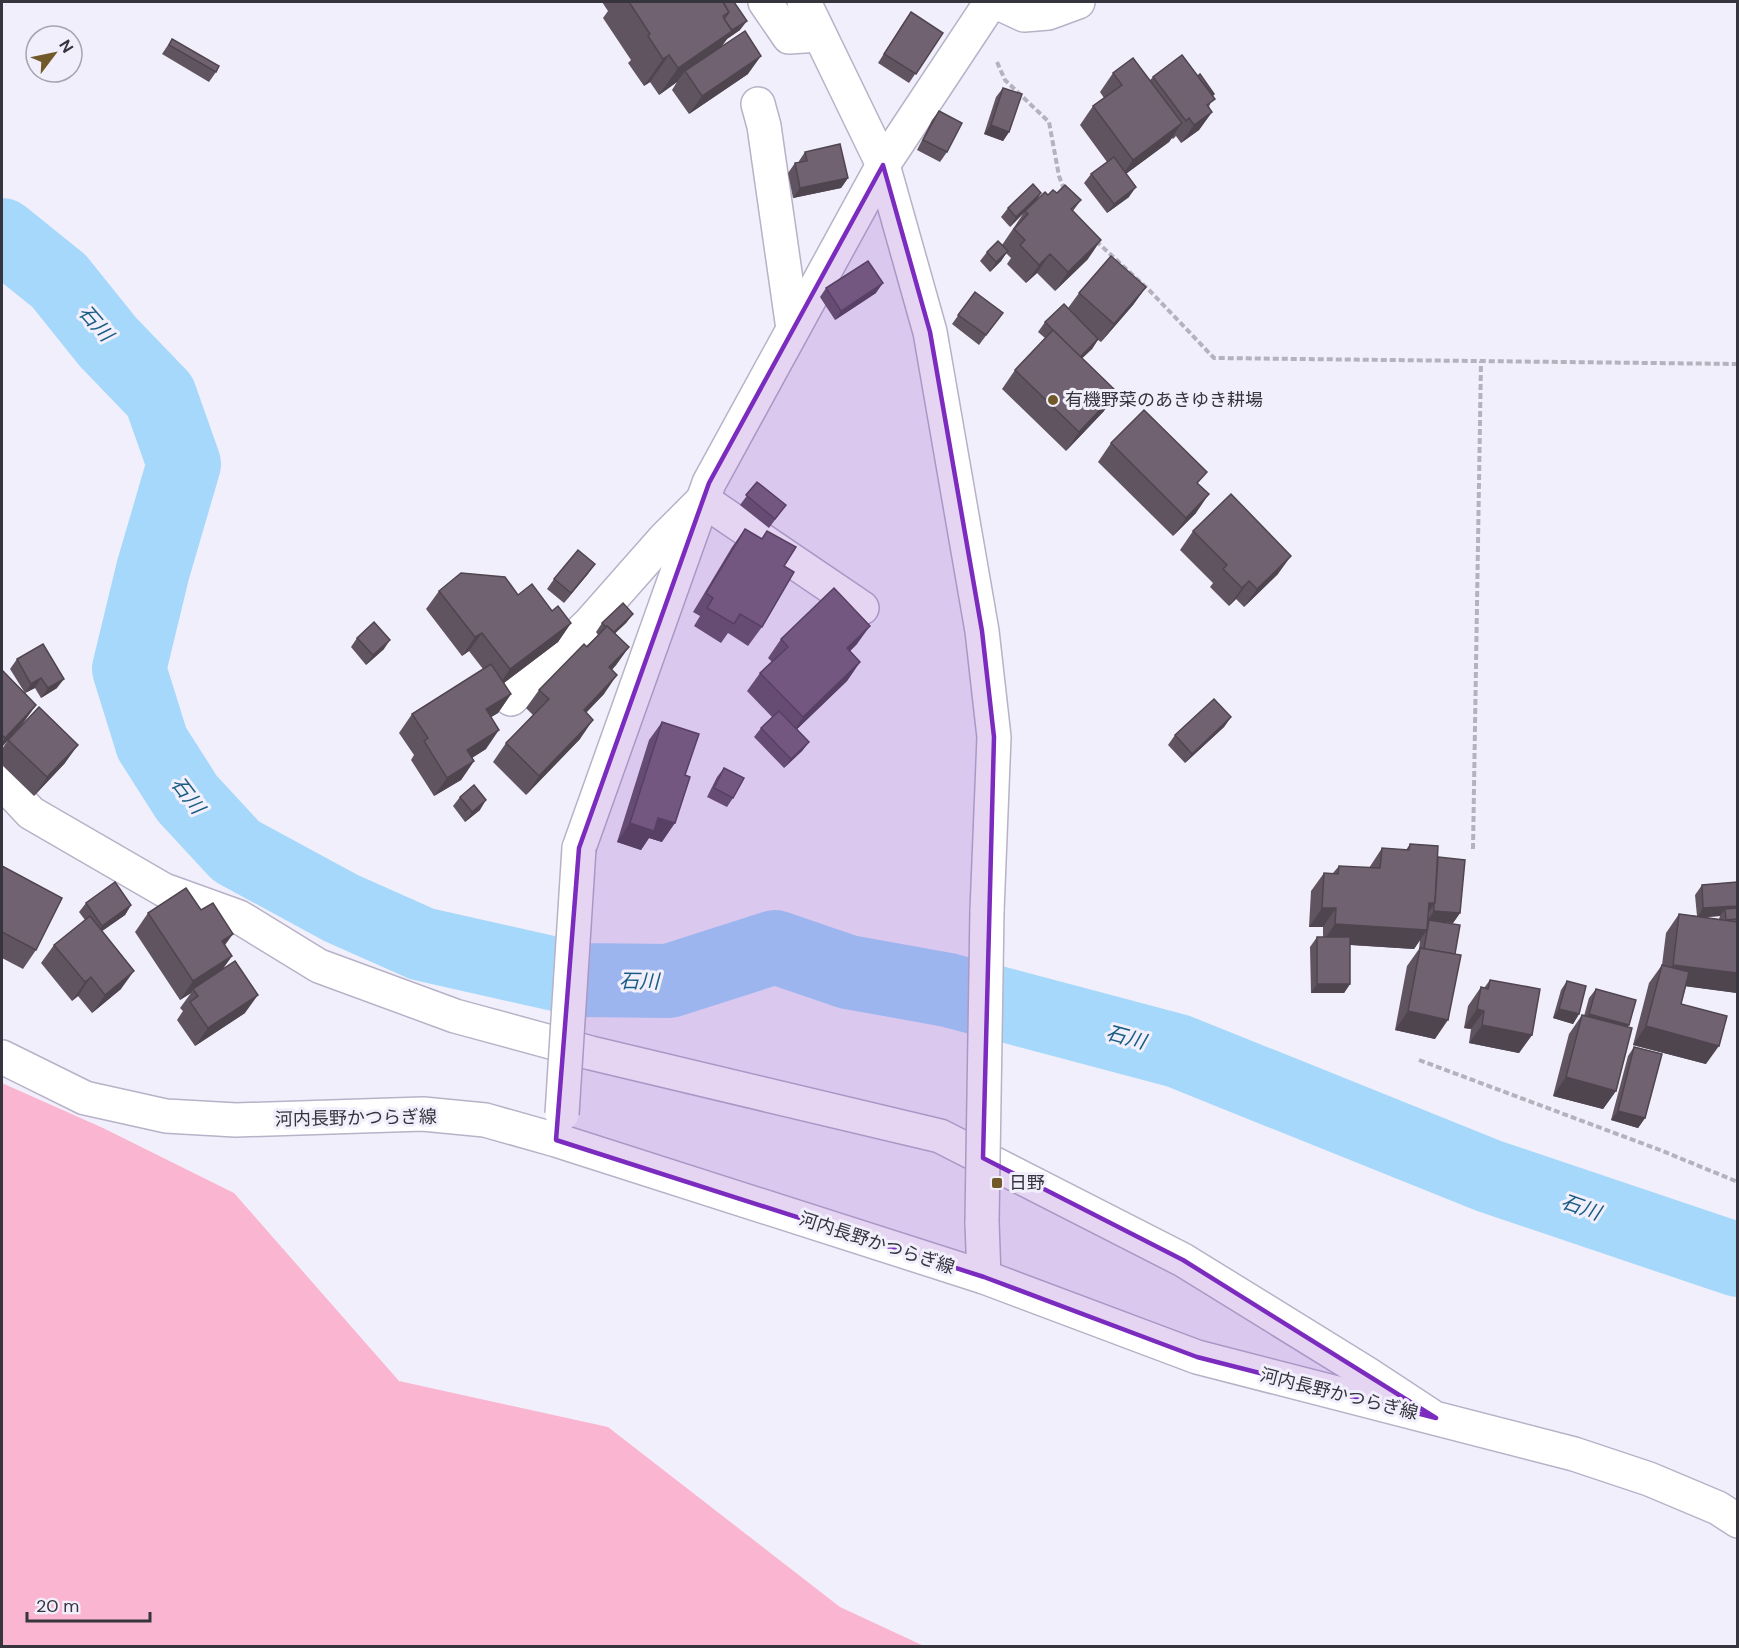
<svg xmlns="http://www.w3.org/2000/svg" width="1739" height="1648" viewBox="0 0 1739 1648" font-family="'DM Sans','Noto Sans JP',sans-serif">
	<rect width="100%" height="100%" fill="#f2effc"/>
	<polygon fill="#fab6d0" points="2,1083 103,1128 234,1193 399,1381 608,1427 840,1607 924,1646 2,1646"/>
	<g fill="none" stroke-linecap="round" stroke-linejoin="round">
		<polyline stroke="#a5d8fa" stroke-width="74" points="2,235 59,281 108,342 160,396 184,464 153,570 129,669 152,743 187,798 236,851 341,908 422,944 582,980 669,981 775,947 848,972 948,990 1178,1051 1489,1176 1738,1260"/>
		<defs>
			<g id="street">
				<polyline points="765,2 789,37 819,35"/>
				<polyline points="996,2 1024,15 1048,13 1078,2"/>
				<polyline points="758,104 764,126 793,329"/>
				<polyline points="511,699 590,623 665,538 703,500 862,608"/>
				<polyline points="2,782 31,813 164,890 239,917 319,966 455,1016 591,1053 940,1136 1183,1260 1366,1373 1430,1415"/>
				<polyline points="579,848 709,483 883,165 991,2"/>
			</g>
			<g id="secondary">
				<polyline points="804,2 883,165 930,332 982,631 994,737 987,911"/>
				<polyline points="2,1057 85,1098 166,1116 236,1120 423,1114 485,1120 556,1140 984,1277 1197,1357 1574,1454 1649,1479 1718,1508 1738,1521"/>
				<polyline points="982,1222 984,1277"/>
			</g>
		</defs>
		<use href="#street" stroke="#b7b2c7" stroke-width="36"/>
		<use href="#secondary" stroke="#b7b2c7" stroke-width="36"/>
		<g stroke="#b5b2be" stroke-width="4" stroke-dasharray="6 3" stroke-linecap="butt">
			<polyline points="997,62 1005,80 1049,122 1059,176 1065,192"/>
			<polyline points="1096,241 1149,290 1214,358 1738,364"/>
			<polyline points="1473,849 1481,361"/>
			<polyline points="1419,1060 1660,1150 1738,1182"/>
		</g>
		<use href="#street" stroke="#fff" stroke-width="33"/>
		<use href="#secondary" stroke="#fff" stroke-width="33"/>
		<defs>
			<polyline id="street-bridge" points="562,1114 579,848"/>
			<polyline id="secondary-bridge" points="982,1222 987,911"/>
		</defs>
		<use href="#street-bridge" stroke="#b7b2c7" stroke-width="36" stroke-linecap="butt"/>
		<use href="#secondary-bridge" stroke="#b7b2c7" stroke-width="36" stroke-linecap="butt"/>
		<use href="#street-bridge" stroke="#fff" stroke-width="33"/>
		<use href="#secondary-bridge" stroke="#fff" stroke-width="33"/>
	</g>
	<g fill="#615461" fill-rule="evenodd">
		<polygon points="602,2 734,2 740,30 727,39 721,47 748,74 689,114 672,90 677,82 659,95 650,82 644,86 628,63 631,60 603,18 608,11"/>
		<polygon points="904,22 943,33 909,83 878,63"/>
		<polygon points="172,39 216,72 209,82 162,54"/>
		<polygon points="1113,73 1150,80 1153,77 1213,96 1209,107 1212,112 1199,130 1181,143 1176,136 1173,139 1172,138 1169,142 1126,174 1129,197 1107,213 1084,183 1091,174 1107,162 1080,125 1093,106 1104,98 1100,92"/>
		<polygon points="1003,88 1009,132 1003,141 984,134 996,97"/>
		<polygon points="939,111 947,152 940,162 917,150 932,120"/>
		<polygon points="805,152 848,178 841,188 793,198 788,173 795,163 799,163 799,161"/>
		<polygon points="1041,193 1037,199 1057,193 1081,200 1073,211 1088,259 1055,291 1037,273 1026,283 1007,264 1011,258 1006,253 1001,261 990,272 980,261 987,252 1002,245 1023,214 1010,227 1001,217 1008,208"/>
		<polygon points="1146,287 1133,305 1101,342 1098,340 1092,349 1082,358 1104,411 1066,451 1002,389 1015,370 1045,338 1038,332 1045,322 1068,308 1079,293"/>
		<polygon points="826,288 876,293 835,320 820,297"/>
		<polygon points="975,292 996,322 979,345 952,324"/>
		<polygon points="1111,443 1199,484 1196,513 1173,536 1098,462"/>
		<polygon points="757,482 786,505 769,528 740,505"/>
		<polygon points="745,529 761,539 767,531 784,566 762,627 748,646 728,633 721,643 694,626 700,616 693,612 732,547"/>
		<polygon points="1193,531 1278,574 1244,607 1236,599 1229,606 1210,587 1213,583 1180,550"/>
		<polygon points="595,564 564,603 547,589 554,579"/>
		<polygon points="439,591 518,595 552,611 571,623 558,642 504,683 511,694 498,713 491,717 486,749 472,758 474,761 461,780 434,796 411,760 414,755 399,733 412,714 483,669 469,651 462,656 426,609"/>
		<polygon points="633,614 626,623 615,633 629,647 616,665 612,670 604,694 586,713 580,739 526,795 493,762 506,743 533,715 526,708 539,690 598,635 596,632 602,623"/>
		<polygon points="357,638 384,649 366,665 351,647"/>
		<polygon points="781,639 857,644 850,651 860,662 847,681 797,729 809,742 802,751 784,768 754,737 761,728 772,717 747,691 760,673 772,662 768,658"/>
		<polygon points="17,659 57,688 41,698 35,688 25,693 36,705 23,723 2,747 2,670 25,693 10,669"/>
		<polygon points="1231,717 1224,727 1185,763 1168,745 1175,735"/>
		<polygon points="662,722 662,842 649,838 641,850 617,842 649,740"/>
		<polygon points="8,740 65,763 34,796 2,765 2,749"/>
		<polygon points="724,768 733,798 727,807 707,797 717,777"/>
		<polygon points="460,797 480,810 465,822 453,806"/>
		<polygon points="1410,844 1438,858 1460,913 1453,923 1442,922 1435,1039 1395,1030 1407,966 1419,949 1420,940 1414,949 1350,945 1350,984 1344,993 1311,993 1310,947 1317,937 1323,937 1323,927 1309,927 1311,891 1324,873 1333,873 1339,866 1369,868 1382,848 1406,850"/>
		<polygon points="2,866 36,950 23,969 2,958"/>
		<path d="M1737,882V993L1686,986L1681,1004L1706,1064L1633,1045L1649,983L1662,965L1666,933L1679,914L1697,916L1695,895L1702,885ZM1720,916L1719,919L1703,917Z"/>
		<polygon points="86,903 131,905 125,915 102,931 121,989 92,1013 78,996 72,1001 41,963 54,945 85,920 79,912"/>
		<polygon points="201,910 232,956 222,970 245,1013 195,1046 177,1020 183,1011 180,1008 191,993 180,1000 135,932 148,913"/>
		<polygon points="1490,980 1532,1035 1519,1053 1469,1043 1471,1029 1464,1028 1468,1006 1481,987 1484,988"/>
		<polygon points="1567,981 1579,1014 1573,1024 1553,1018 1561,990"/>
		<polygon points="1596,989 1628,1027 1616,1091 1603,1109 1553,1096 1569,1034 1582,1015 1584,1016 1589,998"/>
		<polygon points="1634,1047 1645,1118 1638,1128 1611,1120 1628,1056"/>
	</g>
	<g fill="#4f454f">
		<polygon points="747,21 740,30 727,39 713,58 685,71 677,82 659,95 678,68"/>
		<polygon points="669,55 650,82 644,86 663,59"/>
		<polygon points="761,56 748,74 689,114 702,96"/>
		<polygon points="1212,112 1199,130 1181,143 1194,125"/>
		<polygon points="1182,123 1169,142 1120,178 1133,160"/>
		<polygon points="991,125 1009,132 1003,141 984,134"/>
		<polygon points="848,178 841,188 793,198 800,188"/>
		<polygon points="1136,187 1129,197 1107,213 1114,204"/>
		<polygon points="1041,193 1035,202 1025,211 1010,227 1016,217"/>
		<polygon points="1101,240 1088,259 1055,291 1068,272"/>
		<polygon points="1008,251 1001,261 990,272 996,262"/>
		<polygon points="1050,254 1037,273 1026,283 1039,265"/>
		<polygon points="883,283 876,293 835,320 841,311"/>
		<polygon points="1146,287 1133,305 1101,342 1114,324"/>
		<polygon points="1098,339 1092,349 1072,368 1079,358"/>
		<polygon points="1117,392 1104,411 1066,451 1079,432"/>
		<polygon points="1209,494 1196,513 1173,536 1186,518"/>
		<polygon points="1291,556 1278,574 1244,607 1257,589"/>
		<polygon points="595,564 588,574 564,603 571,593"/>
		<polygon points="1249,581 1236,599 1229,606 1242,588"/>
		<polygon points="633,614 626,623 605,643 612,633"/>
		<polygon points="571,623 558,642 497,688 510,669"/>
		<polygon points="870,626 857,644 834,667 847,648"/>
		<polygon points="482,633 469,651 462,656 475,637"/>
		<polygon points="390,640 384,649 366,665 373,655"/>
		<polygon points="629,647 616,665 596,686 609,667"/>
		<polygon points="860,662 847,681 790,736 803,717"/>
		<polygon points="617,675 604,694 571,728 584,710"/>
		<polygon points="41,678 35,688 25,693 31,684"/>
		<polygon points="64,679 57,688 41,698 48,688"/>
		<polygon points="511,694 498,713 473,728 486,709"/>
		<polygon points="36,705 23,723 2,747 2,743 5,738"/>
		<polygon points="1231,717 1224,727 1185,763 1192,754"/>
		<polygon points="593,720 580,739 526,795 539,776"/>
		<polygon points="499,730 486,749 454,769 467,750"/>
		<polygon points="809,742 802,751 784,768 791,759"/>
		<polygon points="78,745 65,763 34,796 47,777"/>
		<polygon points="474,761 461,780 434,796 447,778"/>
		<polygon points="486,800 480,810 465,822 472,812"/>
		<polygon points="658,818 675,823 662,842 649,838 641,850 617,842 630,823"/>
		<polygon points="1429,903 1435,903 1422,922"/>
		<polygon points="131,905 125,915 95,936 102,926"/>
		<polygon points="1737,906 1737,915 1725,909 1720,916 1697,918 1703,908"/>
		<polygon points="1322,908 1336,908 1323,927 1309,927"/>
		<polygon points="1434,911 1460,913 1453,923 1427,921"/>
		<polygon points="1335,924 1427,930 1414,949 1322,943"/>
		<polygon points="233,934 220,952 222,941"/>
		<polygon points="232,956 219,974 193,989 191,993 180,1000 193,981"/>
		<polygon points="1673,965 1737,973 1737,993 1660,983"/>
		<polygon points="134,971 121,989 92,1013 105,995"/>
		<polygon points="91,977 78,996 72,1001 85,982"/>
		<polygon points="1317,984 1350,984 1344,993 1311,993"/>
		<polygon points="258,995 245,1013 195,1046 208,1028"/>
		<polygon points="1477,1009 1484,1011 1471,1029 1464,1028"/>
		<polygon points="1559,1009 1579,1014 1573,1024 1553,1018"/>
		<polygon points="1408,1011 1448,1020 1435,1039 1395,1030"/>
		<polygon points="1589,1014 1629,1025 1623,1034 1582,1024"/>
		<polygon points="1482,1025 1532,1035 1519,1053 1469,1043"/>
		<polygon points="1646,1026 1719,1046 1706,1064 1633,1045"/>
		<polygon points="1566,1077 1616,1091 1603,1109 1553,1096"/>
		<polygon points="1618,1111 1645,1118 1638,1128 1611,1120"/>
	</g>
	<g fill="#716271" stroke="#4f454f" stroke-width="1.5">
		<polygon points="629,2 723,2 729,12 723,16 732,31 678,68 669,55 663,59 648,36 650,34"/>
		<polygon points="723,2 734,2 747,21 732,30 724,19 729,12"/>
		<polygon points="911,12 943,33 916,74 884,54"/>
		<polygon points="745,31 761,56 702,96 685,71"/>
		<polygon points="172,39 219,66 216,72 169,45"/>
		<polygon points="1182,55 1215,99 1207,105 1212,112 1194,125 1189,118 1186,121 1153,77"/>
		<polygon points="1133,58 1182,123 1133,160 1093,106 1122,85 1113,73"/>
		<polygon points="1200,74 1214,94 1213,95 1198,76"/>
		<polygon points="1003,88 1022,94 1009,132 991,125"/>
		<polygon points="939,111 962,123 947,152 923,140"/>
		<polygon points="840,144 848,178 800,188 795,163 807,161 805,152"/>
		<polygon points="1114,157 1136,187 1114,204 1091,174"/>
		<polygon points="1033,184 1041,193 1016,217 1008,208"/>
		<polygon points="1065,185 1081,200 1071,209 1101,240 1068,272 1050,254 1039,265 1020,245 1025,240 1014,229 1028,214 1025,211 1045,192 1048,195 1053,190 1057,193"/>
		<polygon points="998,241 1008,251 996,262 987,252"/>
		<polygon points="1111,256 1146,287 1114,324 1079,293"/>
		<polygon points="868,261 883,283 841,311 826,288"/>
		<polygon points="975,292 1003,313 986,335 958,315"/>
		<polygon points="1064,304 1098,339 1080,357 1045,322"/>
		<polygon points="1053,330 1117,392 1079,432 1015,370"/>
		<polygon points="1144,410 1207,472 1197,483 1209,494 1186,518 1111,443"/>
		<polygon points="757,482 786,505 775,519 746,495"/>
		<polygon points="1231,494 1291,556 1257,589 1249,581 1242,588 1223,569 1227,565 1193,531"/>
		<polygon points="745,529 762,539 767,531 796,547 784,566 794,572 762,627 740,614 734,624 707,608 713,598 706,593"/>
		<polygon points="578,550 595,564 571,593 554,579"/>
		<polygon points="461,573 505,577 518,595 532,584 552,611 558,606 571,623 510,669 482,633 475,637 439,591"/>
		<polygon points="834,588 870,626 847,648 860,662 803,717 760,673 788,647 781,639"/>
		<polygon points="623,603 633,614 614,632 607,626 606,627 602,623"/>
		<polygon points="374,622 390,640 373,655 357,638"/>
		<polygon points="607,626 629,647 609,667 617,675 584,710 593,720 539,776 506,743 549,699 539,690 584,644 587,647"/>
		<polygon points="43,644 64,679 48,688 41,678 31,684 17,659"/>
		<polygon points="491,664 511,694 486,709 499,730 467,750 474,761 447,778 424,741 428,738 412,714"/>
		<polygon points="2,670 36,705 5,738 2,735"/>
		<polygon points="1214,699 1231,717 1192,754 1175,735"/>
		<polygon points="39,707 78,745 47,777 8,740"/>
		<polygon points="779,711 809,742 791,759 761,728"/>
		<polygon points="662,722 699,734 685,775 690,777 675,823 658,818 654,831 630,823"/>
		<polygon points="724,768 744,778 733,798 714,788"/>
		<polygon points="474,785 486,800 472,812 460,797"/>
		<polygon points="1410,844 1438,846 1435,903 1429,903 1427,930 1335,924 1336,908 1322,908 1324,873 1338,874 1339,866 1380,868 1382,848 1409,850"/>
		<polygon points="1438,857 1465,860 1460,913 1434,911 1434,903 1435,903"/>
		<polygon points="2,866 62,898 36,950 2,932"/>
		<polygon points="115,882 131,905 102,926 86,903"/>
		<polygon points="1737,882 1737,906 1703,908 1702,885"/>
		<polygon points="186,888 201,910 213,903 233,934 222,941 232,956 193,981 148,913"/>
		<polygon points="1737,908 1737,919 1726,920 1725,909"/>
		<polygon points="1679,914 1737,922 1737,973 1673,965"/>
		<polygon points="90,916 134,971 105,995 91,977 85,982 54,945"/>
		<polygon points="1429,920 1460,925 1455,954 1424,949"/>
		<rect x="1317" y="937" width="33" height="47"/>
		<polygon points="1420,948 1461,955 1448,1020 1408,1011"/>
		<polygon points="235,961 258,995 208,1028 190,1002 198,996 193,989"/>
		<polygon points="1662,965 1689,972 1681,1004 1727,1016 1719,1046 1646,1026"/>
		<polygon points="1490,980 1540,989 1532,1035 1482,1025 1484,1011 1477,1009 1481,987 1488,989"/>
		<polygon points="1567,981 1586,986 1579,1014 1559,1009"/>
		<polygon points="1596,989 1636,1000 1629,1025 1589,1014"/>
		<polygon points="1582,1015 1632,1028 1616,1091 1566,1077"/>
		<polygon points="1634,1047 1662,1054 1645,1118 1618,1111"/>
	</g>
	<path fill="#7b2cbf" fill-opacity="0.2" stroke="#7b2cbf" stroke-width="4.5" stroke-linejoin="round" d="M883,165L930,332L982,631L994,737L983,1158L1183,1260L1436,1418L1197,1357L984,1277L556,1140L579,848L709,483Z"/>
	<g fill="#72592a" stroke="#f2effc" stroke-width="2">
		<circle cx="1053" cy="400" r="6"/>
		<rect x="991" y="1177" width="12" height="12" rx="3"/>
	</g>
	<g text-anchor="middle" dominant-baseline="central" stroke-width="6" stroke-linejoin="round" paint-order="stroke">
		<g font-size="18" fill="#36343d" stroke="#f2effc" text-anchor="start">
			<text x="1065" y="400">有機野菜のあきゆき耕場</text>
			<text x="1009" y="1183">日野</text>
		</g>
		<g font-size="18" fill="#36343d" stroke="#f2effc">
			<text transform="translate(356 1118) rotate(-1)">河内長野かつらぎ線</text>
			<text transform="translate(877 1243) rotate(18)">河内長野かつらぎ線</text>
			<text transform="translate(1339 1394) rotate(14)">河内長野かつらぎ線</text>
		</g>
		<g font-size="20" font-style="italic" fill="#195c82" stroke="#f2effc">
			<text transform="translate(96 323) rotate(49)">石川</text>
			<text transform="translate(188 795) rotate(53)">石川</text>
			<text transform="translate(639 981) rotate(1)">石川</text>
			<text transform="translate(1126 1037) rotate(15)">石川</text>
			<text transform="translate(1581 1207) rotate(19)">石川</text>
		</g>
	</g>
	<rect width="1739" height="1648" fill="none" stroke="#36343d" stroke-width="6"/>
	<g transform="translate(54 54) rotate(58)"><circle r="28" fill="#f2effc" stroke="#a7a4b0" stroke-width="1.5"/>
	<path d="M0-4.5L10 22L0 15L-10 22Z" fill="#72592a"/>
	<text y="-9" font-size="16" font-weight="bold" text-anchor="middle" fill="#36343d">N</text>
	</g>
	<path d="M27 1612v9h123v-9" fill="none" stroke="#36343d" stroke-width="3"/>
	<text x="36" y="1612" font-size="18" fill="#36343d" stroke="#f2effc" stroke-width="4.5" paint-order="stroke">20 m</text>
</svg>
